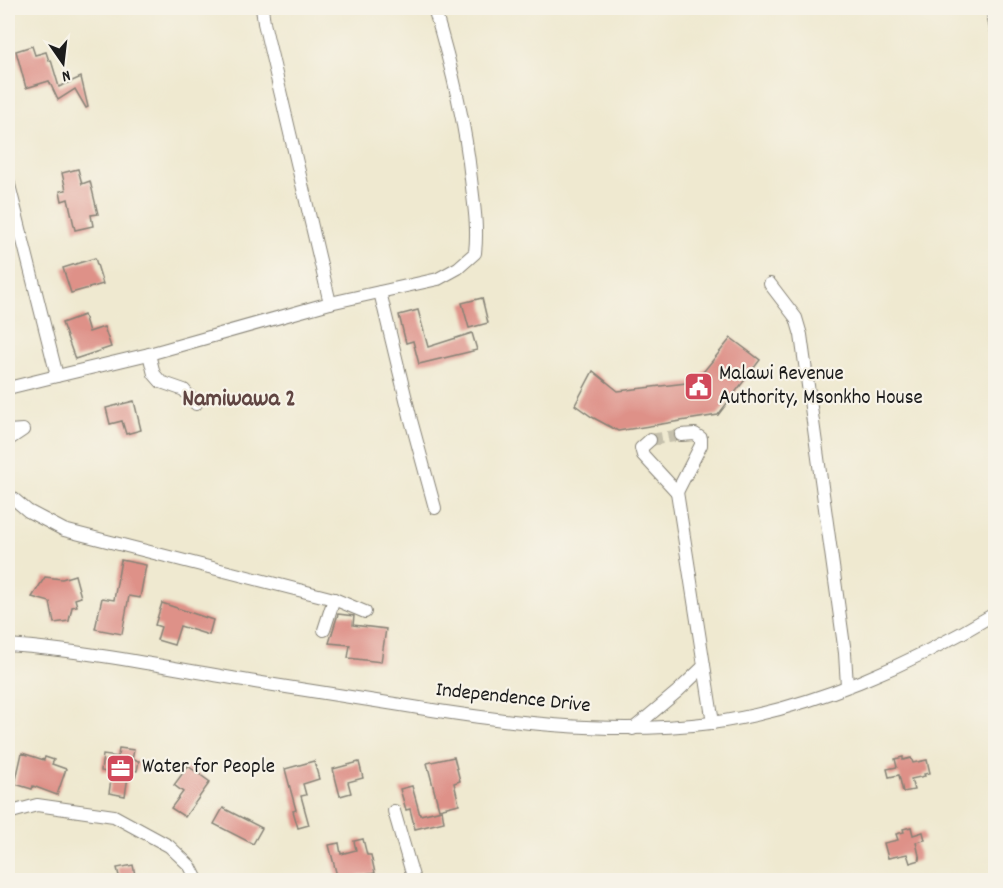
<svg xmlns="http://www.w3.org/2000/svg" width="1003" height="888" viewBox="0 0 1003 888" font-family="Dekko,sans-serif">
	<rect width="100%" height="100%" fill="#f7f3e8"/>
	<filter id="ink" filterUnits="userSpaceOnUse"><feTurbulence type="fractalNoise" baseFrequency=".0167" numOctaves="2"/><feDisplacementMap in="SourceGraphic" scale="12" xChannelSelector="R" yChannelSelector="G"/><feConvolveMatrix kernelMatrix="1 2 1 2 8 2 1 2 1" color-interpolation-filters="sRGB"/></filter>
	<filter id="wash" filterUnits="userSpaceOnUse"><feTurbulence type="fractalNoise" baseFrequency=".008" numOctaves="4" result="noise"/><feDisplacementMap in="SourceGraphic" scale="24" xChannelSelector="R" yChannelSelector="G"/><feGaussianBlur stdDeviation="1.35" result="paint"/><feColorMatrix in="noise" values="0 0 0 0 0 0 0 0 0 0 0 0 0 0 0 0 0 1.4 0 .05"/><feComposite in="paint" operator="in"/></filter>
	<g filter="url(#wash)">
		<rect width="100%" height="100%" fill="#efe9d0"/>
		<g id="blocks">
			<g fill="#de9188">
				<polygon points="32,46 35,55 46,52 49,61 51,60 59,87 81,77 88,107 86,108 75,89 58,100 49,81 26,88 16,51"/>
				<polygon points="78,169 82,184 90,181 98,214 91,215 93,226 75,230 68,199 62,201 60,191 66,190 62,173"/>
				<polygon points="95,258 103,284 71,293 63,268"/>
				<polygon points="482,298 488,323 469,328 462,303"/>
				<polygon points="418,310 428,347 472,333 477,350 419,364 413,341 406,343 399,315"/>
				<polygon points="84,315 89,332 104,327 111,347 75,359 62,323"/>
				<polygon points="731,338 760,360 718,415 618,431 592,417 575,405 593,371 618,391 695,382"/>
				<polygon points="134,401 141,430 126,434 122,421 110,424 106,408"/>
				<polygon points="121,560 146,565 140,598 129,596 122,634 95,629 102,598 114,600"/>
				<polygon points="75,575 81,597 75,599 77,606 72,607 69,621 54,623 50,602 32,597 45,577 62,579"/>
				<polygon points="162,603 213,620 209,635 180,626 174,645 157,640 161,627 155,625"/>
				<polygon points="338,614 354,616 353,625 386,629 381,662 348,658 350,645 329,643"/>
				<polygon points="119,748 134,750 132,760 139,761 137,771 129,770 125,796 109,793 112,773 101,771 103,755 118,757"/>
				<polygon points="22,753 44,760 45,757 54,760 52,764 66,769 57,795 33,786 32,789 15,784"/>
				<polygon points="454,757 460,781 454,783 459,804 439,809 427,763"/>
				<polygon points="903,757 903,760 911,758 913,763 927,760 930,773 924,774 925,776 911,779 914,790 903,792 899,775 889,777 887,769 897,767 895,759"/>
				<polygon points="314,761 319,779 303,784 306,795 301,796 309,825 298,828 293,811 296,810 285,769"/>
				<polygon points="359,762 363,778 348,782 351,793 340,796 333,769"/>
				<polygon points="188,766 210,782 185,817 171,808 183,792 174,785"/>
				<polygon points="412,786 420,815 442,810 444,822 415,829 410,809 406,810 400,789"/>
				<polygon points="223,808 262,828 253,844 214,824"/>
				<polygon points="911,827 913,835 923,832 925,840 916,842 920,860 910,863 907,854 888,858 884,843 898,840 896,834 904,832 903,829"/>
				<polygon points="363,839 367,855 371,855 375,873 356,877 357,880 338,880 329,845 339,843 341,854 356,850 354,841"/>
				<polygon points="133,865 136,880 120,880 117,868"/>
			</g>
		</g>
	</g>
	<g filter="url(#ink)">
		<use href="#blocks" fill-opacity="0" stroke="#868276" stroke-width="1.5"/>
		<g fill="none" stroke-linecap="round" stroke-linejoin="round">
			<polyline stroke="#c5c0ac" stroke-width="12" stroke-dasharray="12 6" stroke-linecap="butt" points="650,440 681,435"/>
			<defs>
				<g id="minor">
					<polyline points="992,8 996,29"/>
					<polyline points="8,181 57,376 8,388"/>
					<polyline points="770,284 796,318 801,335 845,653 847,686"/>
					<polyline points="380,292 411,420 435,508"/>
					<path d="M330,303L438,279L458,268L475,253C478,227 474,205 471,179C465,121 451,64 434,8"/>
					<polyline points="149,354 154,374 161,382 184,390 196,404"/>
					<polyline points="57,376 149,354 330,303 264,23 262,8"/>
					<polyline points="8,431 23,430 8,440"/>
					<polyline points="650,440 641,448 643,455 677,492 701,445 701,438 695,434 681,435"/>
					<polyline points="677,492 713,723"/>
					<polyline points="8,494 28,511 64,530 334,599"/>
					<polyline points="324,630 334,599 365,612"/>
					<path d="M8,645C91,651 172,668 255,682C304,690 353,697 401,705C504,722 608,736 711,723C809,710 912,664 996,613"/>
					<polyline points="633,729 678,691 704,666"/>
					<polyline points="394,811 414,880"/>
					<polyline points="8,813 37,805 114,816 169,846 190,866 197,880"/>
				</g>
			</defs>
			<use href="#minor" stroke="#868276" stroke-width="14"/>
			<use href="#minor" stroke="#fff" stroke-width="12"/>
		</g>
	</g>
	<defs>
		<symbol id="civic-square" viewBox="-11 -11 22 22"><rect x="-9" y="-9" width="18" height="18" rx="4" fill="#d1495b" stroke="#f7f3e8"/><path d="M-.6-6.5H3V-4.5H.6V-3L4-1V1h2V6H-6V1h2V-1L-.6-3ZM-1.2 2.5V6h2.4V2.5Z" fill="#fff"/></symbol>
		<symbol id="office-square" viewBox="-11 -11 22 22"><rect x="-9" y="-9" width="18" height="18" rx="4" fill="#d1495b" stroke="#f7f3e8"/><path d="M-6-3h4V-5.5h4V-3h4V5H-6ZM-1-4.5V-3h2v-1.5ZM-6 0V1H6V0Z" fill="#fff"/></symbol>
	</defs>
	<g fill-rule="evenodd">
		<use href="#civic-square" x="682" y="370" width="33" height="33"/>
		<use href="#office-square" x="104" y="752" width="33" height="33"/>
	</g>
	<g text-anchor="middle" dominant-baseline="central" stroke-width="4.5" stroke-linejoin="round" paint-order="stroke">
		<g font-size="21" fill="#1c1c1c" stroke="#f7f3e8" text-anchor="start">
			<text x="719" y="375">Malawi Revenue<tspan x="719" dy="24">Authority, Msonkho House</tspan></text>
			<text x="142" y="768">Water for People</text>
		</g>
		<g font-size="21" fill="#1c1c1c" stroke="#f7f3e8">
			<text transform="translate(513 699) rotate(6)">Independence Drive</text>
		</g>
		<g font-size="24" font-weight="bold" fill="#604542" stroke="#f7f3e8">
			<text x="239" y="400">Namiwawa 2</text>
		</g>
	</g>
	<rect width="1003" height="888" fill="none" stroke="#f7f3e8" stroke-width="30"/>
	<g transform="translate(63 63) rotate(166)" stroke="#f7f3e8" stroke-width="4.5" paint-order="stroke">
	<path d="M0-4.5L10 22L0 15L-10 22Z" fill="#1c1c1c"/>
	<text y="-9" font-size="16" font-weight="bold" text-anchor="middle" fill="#1c1c1c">N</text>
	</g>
</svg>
